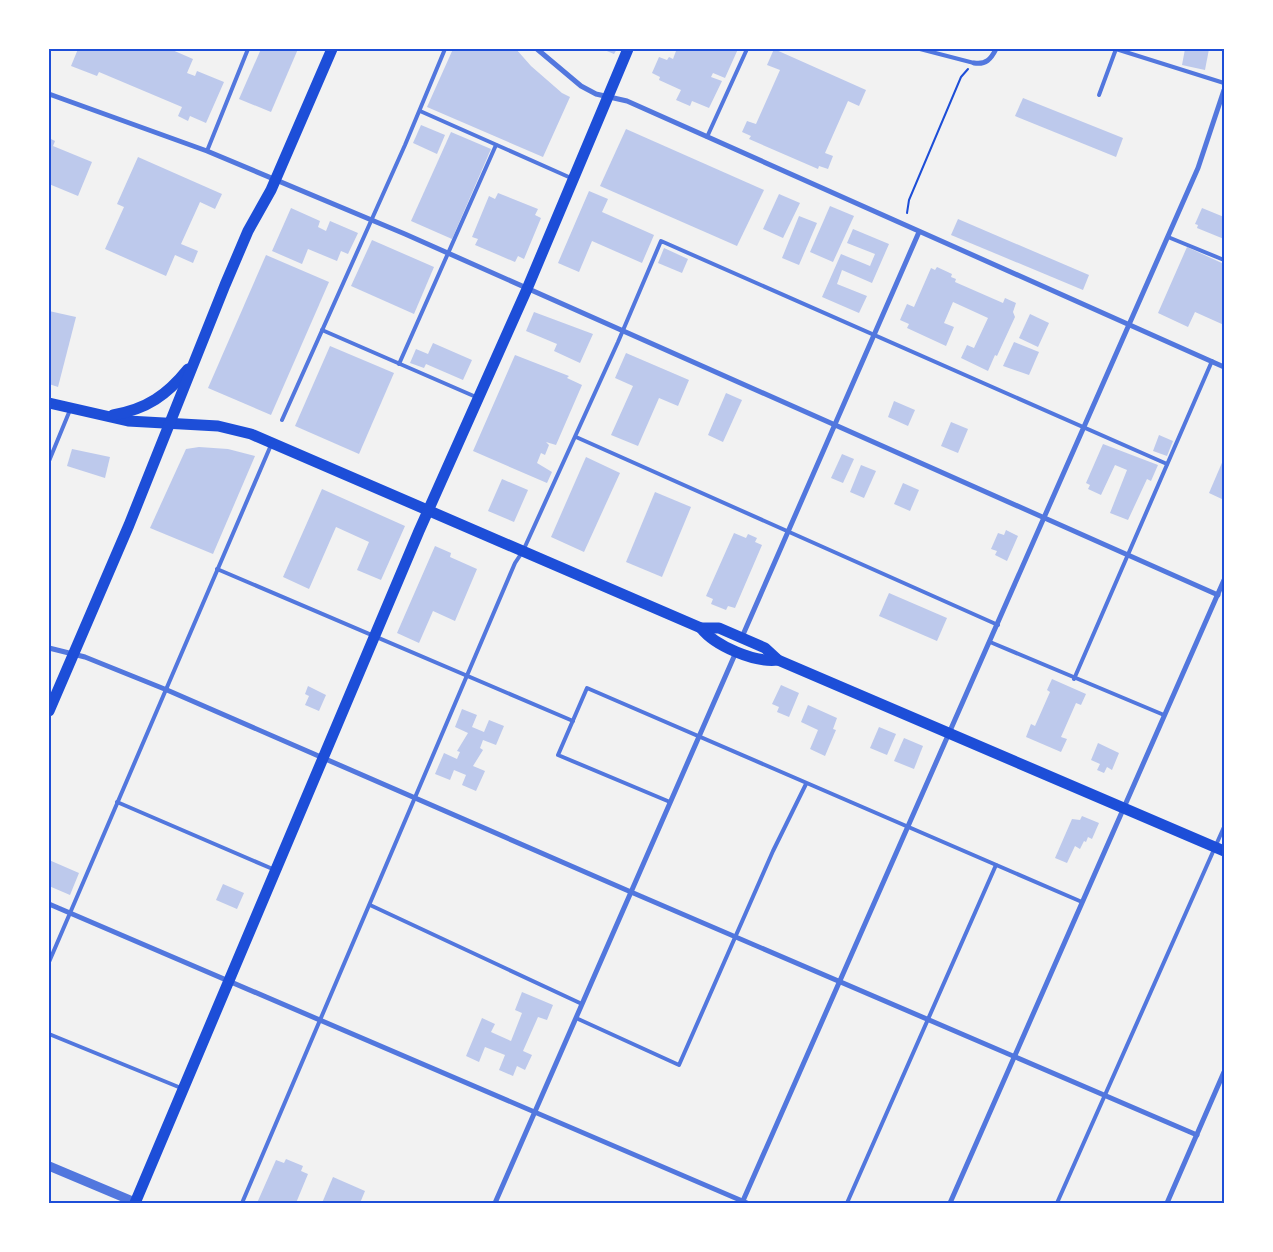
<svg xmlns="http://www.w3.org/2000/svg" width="1273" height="1252" viewBox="0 0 1273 1252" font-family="Lora,serif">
	<rect width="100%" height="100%" fill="#f2f2f2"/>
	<g fill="#bdc9ec">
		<polygon points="78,49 170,49 193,59 187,73 195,76 197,71 224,82 206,123 190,116 188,121 178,116 182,107 99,72 97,76 71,66"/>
		<polygon points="261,49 298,49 271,112 239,99"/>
		<polygon points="453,49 516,49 531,66 562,93 570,97 543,157 427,107"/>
		<polygon points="602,49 617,49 614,54"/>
		<polygon points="671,49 738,49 725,78 713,73 711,77 722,81 709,108 692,101 690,106 676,100 681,90 659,80 660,77 652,73 659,57 667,60 669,57 673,59 676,51"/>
		<polygon points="774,49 866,90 859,106 848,101 825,153 833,156 828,169 819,166 818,169 749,139 751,136 742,132 747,121 756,124 780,70 767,65"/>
		<polygon points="1185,49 1209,49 1205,70 1182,65"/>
		<polygon points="1023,98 1123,138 1116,157 1015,116"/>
		<polygon points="421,125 445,135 437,154 413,143"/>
		<polygon points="626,129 764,190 737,246 600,186"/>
		<polygon points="451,132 491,149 452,239 411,221"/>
		<polygon points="49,138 55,141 53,146 92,162 78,196 49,184"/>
		<polygon points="138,157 222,194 215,209 200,202 181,244 198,251 193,263 175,255 166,276 105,249 124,207 117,204"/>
		<polygon points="589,191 608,199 602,212 654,235 642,263 592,241 579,272 558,263"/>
		<polygon points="498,193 538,209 535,215 541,218 524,259 518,256 515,262 475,245 478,239 472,237 489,196 495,199"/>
		<polygon points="779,194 800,203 783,238 763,229"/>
		<polygon points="830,206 854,216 833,262 810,252"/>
		<polygon points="291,208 320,221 318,227 326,231 330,221 358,233 348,254 341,251 337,261 308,249 302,264 272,251"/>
		<polygon points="1202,208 1224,217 1224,239 1197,228 1198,225 1195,224"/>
		<polygon points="799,216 817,223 799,265 782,258"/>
		<polygon points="958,219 1089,275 1083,290 951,235"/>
		<polygon points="853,229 889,244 872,283 842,270 837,284 867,296 859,313 822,297 841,254 870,266 875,254 847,243"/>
		<polygon points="372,240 434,267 414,314 351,286"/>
		<polygon points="1187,247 1224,264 1224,325 1195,312 1188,327 1158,313"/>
		<polygon points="664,248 688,259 682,273 658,263"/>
		<polygon points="266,255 329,282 271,415 208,388"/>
		<polygon points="937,267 952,274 951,277 956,279 955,282 1003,303 1005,298 1016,303 1013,312 1015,317 997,356 995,355 988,371 961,358 967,345 974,348 988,318 953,302 944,323 954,327 946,346 907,328 909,324 900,320 907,304 914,307 931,268 935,270"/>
		<polygon points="49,311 76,317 58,387 49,384"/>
		<polygon points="534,312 593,334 580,363 554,351 557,344 526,331"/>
		<polygon points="1030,314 1049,323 1038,347 1019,338"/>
		<polygon points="1014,342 1039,352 1029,375 1003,366"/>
		<polygon points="433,343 472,360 463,380 426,364 424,368 410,363 416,349 428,354"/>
		<polygon points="330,346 394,373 359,454 295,426"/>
		<polygon points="626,353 689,380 678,406 659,398 638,446 611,435 633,386 615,378"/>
		<polygon points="515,355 569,376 567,378 582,385 556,445 546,442 549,445 545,455 541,453 537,463 552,472 547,483 473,451"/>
		<polygon points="726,393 742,400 723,442 708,435"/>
		<polygon points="894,401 915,410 908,426 888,417"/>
		<polygon points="951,422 968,429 958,453 941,446"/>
		<polygon points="1159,435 1173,441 1167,456 1153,451"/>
		<polygon points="1103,444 1158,465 1151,481 1147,479 1128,520 1110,513 1127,470 1115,465 1101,495 1088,489 1090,485 1086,483"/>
		<polygon points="199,447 228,449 255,456 213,554 150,528 186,449"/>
		<polygon points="72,449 110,457 105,478 67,466"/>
		<polygon points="842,454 854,459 843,483 831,478"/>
		<polygon points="586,457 620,473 584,552 551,537"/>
		<polygon points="1224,458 1224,500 1209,493"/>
		<polygon points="861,465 876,471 864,498 850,492"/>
		<polygon points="502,479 528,490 514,522 488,511"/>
		<polygon points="903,483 919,490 910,511 894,504"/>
		<polygon points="322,489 405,526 381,580 357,570 369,542 336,527 309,589 283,577"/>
		<polygon points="655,492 691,507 662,577 626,562"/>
		<polygon points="1006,530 1018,536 1007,561 995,555 997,551 991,549 998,533 1004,535"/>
		<polygon points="734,533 746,538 748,534 757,538 755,542 762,545 735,608 728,606 726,610 711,604 713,599 706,596"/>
		<polygon points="435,546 451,553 450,557 477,569 455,621 433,611 419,643 397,633"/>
		<polygon points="889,593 947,618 937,641 879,616"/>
		<polygon points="1052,679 1086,694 1081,705 1076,703 1061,737 1067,739 1061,752 1026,737 1031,724 1035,726 1050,692 1047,690"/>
		<polygon points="781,685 799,693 789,717 777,712 779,707 772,704"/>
		<polygon points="308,686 326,695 319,711 305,705 309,696 305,694"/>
		<polygon points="808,705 837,718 833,729 836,730 825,756 810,749 818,730 801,722"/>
		<polygon points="462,709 477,715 472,727 484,732 489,720 504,726 496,745 483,740 480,748 483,750 473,766 485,771 476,791 462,785 466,775 454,770 450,780 435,774 444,753 457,759 460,752 457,751 468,733 455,727"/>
		<polygon points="879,727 896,734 887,755 870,748"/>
		<polygon points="904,738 923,746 914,769 894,761"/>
		<polygon points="1098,743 1119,753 1112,770 1107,767 1104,773 1097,770 1100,764 1091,760"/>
		<polygon points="1082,816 1099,823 1092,839 1088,837 1086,842 1084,841 1080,849 1075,846 1067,863 1055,858 1072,819 1080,820"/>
		<polygon points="49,860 79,873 70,895 49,886"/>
		<polygon points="223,884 244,893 237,909 216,900"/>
		<polygon points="522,992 553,1005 547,1020 538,1017 523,1051 532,1055 525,1070 517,1066 513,1076 499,1070 505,1055 485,1047 479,1062 466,1056 482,1018 495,1024 491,1032 511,1041 522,1013 515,1010"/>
		<polygon points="286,1159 303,1166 301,1171 308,1174 296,1203 257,1203 276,1160 284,1163"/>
		<polygon points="333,1177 365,1191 360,1203 322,1203"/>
	</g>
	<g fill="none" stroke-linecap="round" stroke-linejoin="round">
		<polyline stroke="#1d4ed8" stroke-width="2" points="907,213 909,200 961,77 968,69"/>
		<g stroke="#5277de" stroke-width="4">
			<polyline points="920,49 974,63"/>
			<polyline points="1099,95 1116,49 1224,83"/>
			<polyline points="420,111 571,178"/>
			<polyline points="707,137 747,49"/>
			<polyline points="207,151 248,49"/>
			<polyline points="1168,237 1224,260"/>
			<polyline points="322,330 476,397"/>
			<polyline points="399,364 496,145"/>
			<polyline points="282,420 405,145 445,49"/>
			<polyline points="576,437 998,625"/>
			<polyline points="49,461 70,410"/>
			<polyline points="217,569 573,721"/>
			<polyline points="990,642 1164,715"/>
			<polyline points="1074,679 1212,361"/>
			<polyline points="117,802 275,870"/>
			<polyline points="670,802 558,755 587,688 1082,902"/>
			<polyline points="370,905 582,1004"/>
			<polyline points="49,962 271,445"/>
			<polyline points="576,1018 679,1065 773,851 806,784"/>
			<polyline points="49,1034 181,1088"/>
			<polyline points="242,1203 515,563 523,551 618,342 661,241 1167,464"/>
			<polyline points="847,1203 996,865"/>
			<polyline points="1057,1203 1224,827"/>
		</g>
		<g stroke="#5277de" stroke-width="5">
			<polyline points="537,49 581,86 596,94 627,101 1224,367"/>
			<path d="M974,63C986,65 991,59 996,49"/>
			<polyline points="49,94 207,151 405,234 1218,595"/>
			<polyline points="742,637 919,232"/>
			<polyline points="49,648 85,657 167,690 631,892 1197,1135"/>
			<polyline points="49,904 747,1203"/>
			<polyline points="495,1203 736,652"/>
			<polyline points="742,1203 1198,168 1224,90"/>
			<polyline points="950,1203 1224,580"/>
			<polyline points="1167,1203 1224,1072"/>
		</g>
		<polyline stroke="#5277de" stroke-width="9" points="49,1166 137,1203"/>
		<g stroke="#1d4ed8" stroke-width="11">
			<polyline points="49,403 128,421 218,426 251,434 643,603 701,628 719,628 765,648 778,660 1224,851"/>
			<path d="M113,415C147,409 167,395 188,369"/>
			<path d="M701,628C715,646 755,663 778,660"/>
			<polyline points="49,711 129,525 225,285 248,231 271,190 332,49"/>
			<polyline points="135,1203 419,531 527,289 628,49"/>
		</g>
	</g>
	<rect width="1273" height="1252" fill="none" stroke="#ffffff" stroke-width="100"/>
	<rect x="50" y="50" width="1173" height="1152" fill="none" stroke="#1d4ed8" stroke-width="2"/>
</svg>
